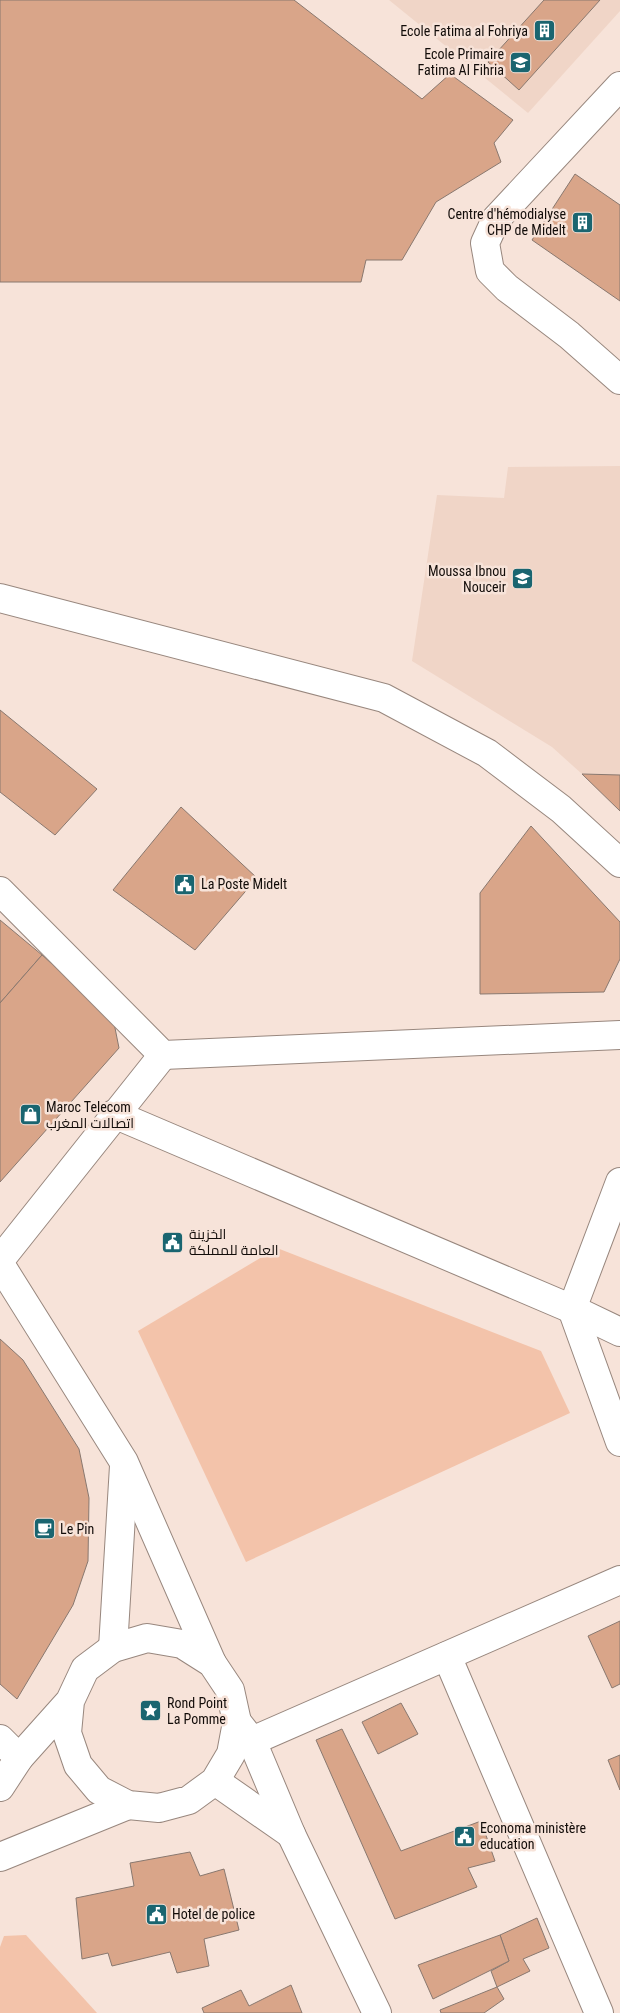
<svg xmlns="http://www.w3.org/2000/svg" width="620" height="2013" viewBox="0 0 620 2013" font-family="'Roboto Condensed',Cairo,sans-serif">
	<rect width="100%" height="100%" fill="#f7e3d9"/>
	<g fill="#f0d5c7">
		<polygon points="389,0 620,0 620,11 528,113"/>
		<polygon points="620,466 620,775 582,774 552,747 412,661 437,495 504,498 508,467"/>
	</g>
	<g fill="#f3c3aa">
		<polygon points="277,1248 541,1351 570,1413 246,1562 138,1331"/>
		<polygon points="26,1935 97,2013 0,2013 0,1947 4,1936"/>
	</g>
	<g fill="#d9a589" stroke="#89786f">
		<polygon points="0,0 294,0 422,99 450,74 513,120 494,143 501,162 436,202 402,260 366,260 361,282 0,282"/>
		<polygon points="544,0 600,0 519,90 488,62"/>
		<polygon points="575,174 620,205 620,301 532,240"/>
		<polygon points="0,710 97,789 55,835 0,792"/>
		<polygon points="582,774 620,775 620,811"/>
		<polygon points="181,807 257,878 195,950 113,890"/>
		<polygon points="531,826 620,922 620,959 604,992 480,994 480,893"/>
		<polygon points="0,920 42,955 0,1003"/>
		<polygon points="42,955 113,1018 119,1048 0,1182 0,1003"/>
		<polygon points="0,1339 23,1360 79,1449 89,1498 88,1561 73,1605 17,1699 0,1684"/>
		<polygon points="620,1621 620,1684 612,1688 588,1636"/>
		<polygon points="401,1703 418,1734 378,1754 362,1722"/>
		<polygon points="342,1729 401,1851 481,1821 495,1861 468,1868 477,1887 395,1919 316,1740"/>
		<polygon points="620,1755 620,1790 608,1760"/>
		<polygon points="190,1852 200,1876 224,1869 239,1930 204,1939 209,1966 177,1973 170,1952 112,1966 108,1953 82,1959 76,1898 134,1886 130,1863"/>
		<polygon points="537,1918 549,1948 523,1959 530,1971 497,1987 491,1971 509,1961 500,1935"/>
		<polygon points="500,1935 509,1961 433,1999 418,1965"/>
		<polygon points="291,1985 302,2013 204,2013 202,2008 241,1990 249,2006"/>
		<polygon points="497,1987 504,1999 484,2013 441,2013 440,2010"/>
	</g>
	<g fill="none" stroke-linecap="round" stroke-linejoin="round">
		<defs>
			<g id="minor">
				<polyline points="620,86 496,219 485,243 490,271 507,288 569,335 620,380"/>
				<polyline points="0,598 384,698 487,753 561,809 620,863"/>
				<polyline points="0,891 163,1055 620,1035"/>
				<polyline points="114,1114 572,1309 620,1332"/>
				<polyline points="620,1182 572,1309 620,1442"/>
				<polyline points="0,1260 163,1055"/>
				<polyline points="447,1656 599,2013"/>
				<polyline points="0,1739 19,1758"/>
				<polyline points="252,1741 620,1580"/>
			</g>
			<g id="tertiary">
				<polyline points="237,1722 252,1741 291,1834 377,2013"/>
				<polyline points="215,1781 291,1834"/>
			</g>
			<g id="primary">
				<polyline points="0,1264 124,1462 212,1663"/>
				<polyline points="113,1648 124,1466"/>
				<polyline points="0,1787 19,1758 70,1701 85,1669 113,1648 147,1638 182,1644 212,1663 230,1690 237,1722 231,1754 215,1781 189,1800 159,1808 128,1805 99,1790 78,1765 67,1733 70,1701"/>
				<polyline points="0,1857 128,1805"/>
			</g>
		</defs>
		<use href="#minor" stroke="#98877e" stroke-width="30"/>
		<use href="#tertiary" stroke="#98877e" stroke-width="30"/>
		<use href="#primary" stroke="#98877e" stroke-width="30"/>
		<use href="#minor" stroke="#fff" stroke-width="28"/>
		<use href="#tertiary" stroke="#fff" stroke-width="28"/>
		<use href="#primary" stroke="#fff" stroke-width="28"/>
	</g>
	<defs>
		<symbol id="building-square" viewBox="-11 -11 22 22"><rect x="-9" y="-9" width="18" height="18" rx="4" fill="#1a6570" stroke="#f7e3d9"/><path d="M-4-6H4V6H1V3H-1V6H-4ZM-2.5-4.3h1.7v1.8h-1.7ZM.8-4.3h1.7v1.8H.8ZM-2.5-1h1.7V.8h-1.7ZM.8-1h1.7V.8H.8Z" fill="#fff"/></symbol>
		<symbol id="school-square" viewBox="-11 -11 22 22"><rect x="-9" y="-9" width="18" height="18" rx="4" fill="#1a6570" stroke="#f7e3d9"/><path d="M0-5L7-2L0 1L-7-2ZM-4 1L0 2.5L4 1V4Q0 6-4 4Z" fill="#fff"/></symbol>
		<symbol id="civic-square" viewBox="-11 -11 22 22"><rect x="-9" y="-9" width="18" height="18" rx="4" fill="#1a6570" stroke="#f7e3d9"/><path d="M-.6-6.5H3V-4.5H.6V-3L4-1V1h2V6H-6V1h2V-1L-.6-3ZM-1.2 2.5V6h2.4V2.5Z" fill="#fff"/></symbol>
		<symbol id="shop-square" viewBox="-11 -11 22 22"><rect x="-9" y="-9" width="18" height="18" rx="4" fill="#1a6570" stroke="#f7e3d9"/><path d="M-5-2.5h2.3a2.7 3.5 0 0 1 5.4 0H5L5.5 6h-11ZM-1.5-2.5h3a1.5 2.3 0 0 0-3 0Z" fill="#fff"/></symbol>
		<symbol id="cafe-square" viewBox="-11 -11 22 22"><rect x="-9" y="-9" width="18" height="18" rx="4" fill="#1a6570" stroke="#f7e3d9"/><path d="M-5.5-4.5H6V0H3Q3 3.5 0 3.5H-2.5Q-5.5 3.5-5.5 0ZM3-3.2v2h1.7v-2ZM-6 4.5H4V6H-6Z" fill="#fff"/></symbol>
		<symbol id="sight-square" viewBox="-11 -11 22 22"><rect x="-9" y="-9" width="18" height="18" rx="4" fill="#1a6570" stroke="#f7e3d9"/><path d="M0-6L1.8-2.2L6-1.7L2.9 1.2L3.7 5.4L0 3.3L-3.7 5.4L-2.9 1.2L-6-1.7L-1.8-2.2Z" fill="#fff"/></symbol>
	</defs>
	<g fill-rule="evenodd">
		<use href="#building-square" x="532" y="18" width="25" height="25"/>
		<use href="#school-square" x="508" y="50" width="25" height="25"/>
		<use href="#building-square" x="570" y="210" width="25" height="25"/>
		<use href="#school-square" x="510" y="566" width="25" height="25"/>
		<use href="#civic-square" x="172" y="872" width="25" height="25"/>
		<use href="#shop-square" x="18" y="1102" width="25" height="25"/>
		<use href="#civic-square" x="160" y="1230" width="25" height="25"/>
		<use href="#cafe-square" x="32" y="1516" width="25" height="25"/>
		<use href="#sight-square" x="138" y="1698" width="25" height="25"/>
		<use href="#civic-square" x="452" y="1824" width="25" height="25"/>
		<use href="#civic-square" x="144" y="1902" width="25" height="25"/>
	</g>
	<g text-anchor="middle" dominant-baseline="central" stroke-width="5" stroke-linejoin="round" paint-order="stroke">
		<g font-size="14" fill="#120c09" stroke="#f7e3d9" text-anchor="start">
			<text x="528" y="31" text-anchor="end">Ecole Fatima al Fohriya</text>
			<text x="504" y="54" text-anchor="end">Ecole Primaire<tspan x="504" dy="16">Fatima Al Fihria</tspan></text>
			<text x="566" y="214" text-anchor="end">Centre d'hémodialyse<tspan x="566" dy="16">CHP de Midelt</tspan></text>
			<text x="506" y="571" text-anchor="end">Moussa Ibnou<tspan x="506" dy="16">Nouceir</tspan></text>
			<text x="201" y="884">La Poste Midelt</text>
			<text x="46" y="1107">Maroc Telecom<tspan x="46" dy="16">اتصالات المغرب</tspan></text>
			<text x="189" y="1234">الخزينة<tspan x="189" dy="16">العامة للمملكة</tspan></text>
			<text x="60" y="1529">Le Pin</text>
			<text x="167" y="1703">Rond Point<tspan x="167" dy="16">La Pomme</tspan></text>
			<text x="480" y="1828">Economa ministère<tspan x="480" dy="16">education</tspan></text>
			<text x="172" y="1914">Hotel de police</text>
		</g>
	</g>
</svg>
